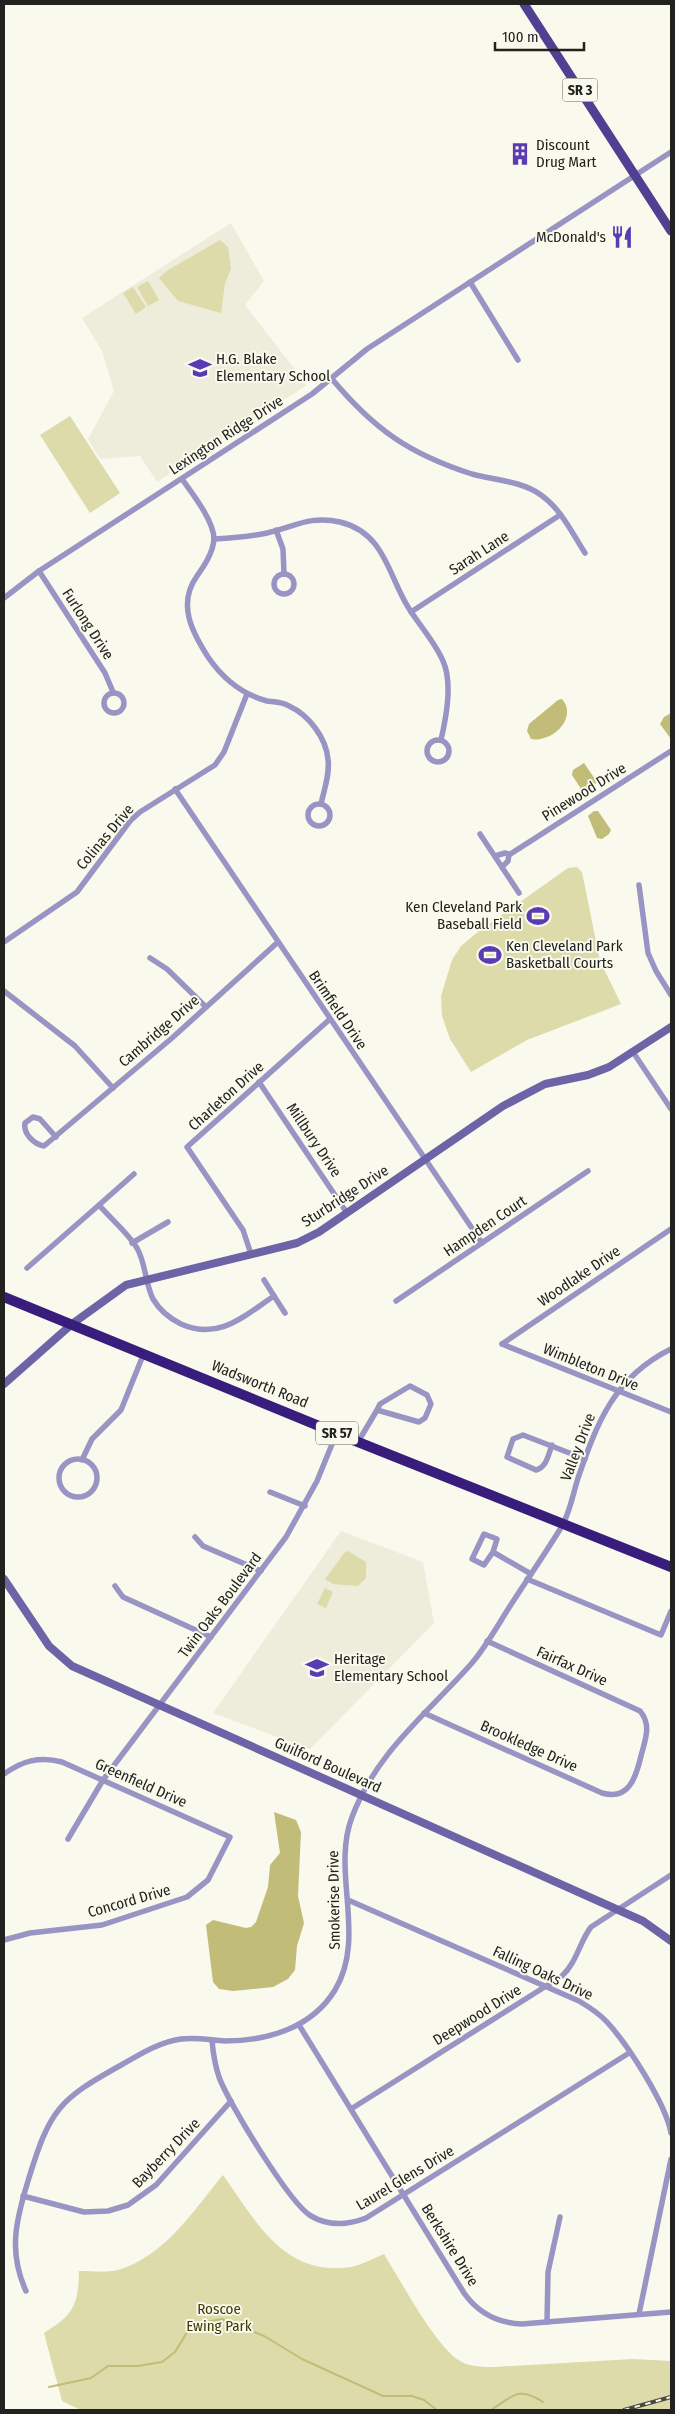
<svg xmlns="http://www.w3.org/2000/svg" width="675" height="2414" viewBox="0 0 675 2414" font-family="'Fira Sans Condensed',sans-serif">
	<rect width="100%" height="100%" fill="#f9f9ed"/>
	<g fill="#eeeddb">
		<polygon points="231,223 264,281 245,305 307,385 157,482 140,456 100,459 88,439 114,391 102,351 82,318"/>
		<polygon points="341,1531 423,1562 434,1623 310,1749 213,1713"/>
	</g>
	<g fill="#dddba9">
		<polygon points="220,240 228,247 231,269 225,283 221,313 178,301 159,278 168,270"/>
		<polygon points="148,281 159,300 148,306 137,287"/>
		<polygon points="133,287 146,307 136,314 123,293"/>
		<polygon points="70,416 120,493 90,513 40,435"/>
		<polygon points="577,867 582,872 600,961 621,1004 527,1040 471,1072 450,1039 442,1016 441,996 452,960 461,946 479,931 568,868"/>
		<polygon points="348,1551 366,1562 366,1578 358,1586 333,1584 325,1579 345,1552"/>
		<polygon points="325,1588 333,1592 326,1608 317,1604"/>
		<path d="M223,2175C256,2221 283,2277 351,2267C362,2265 374,2258 384,2254C400,2280 434,2343 457,2359C468,2367 481,2367 494,2367L633,2359L671,2361V2410H81L62,2401L44,2333C74,2314 78,2306 79,2271C91,2271 106,2273 118,2270C165,2256 193,2211 223,2175Z"/>
	</g>
	<g fill="#c1bd78">
		<path d="M562,699C578,717 553,743 531,739L527,731L529,724L558,700Z"/>
		<polygon points="671,713 671,739 660,724 664,717"/>
		<polygon points="584,763 597,782 585,795 572,775 573,770"/>
		<polygon points="594,811 598,811 611,830 609,834 602,839 597,838 588,816"/>
		<polygon points="274,1812 296,1820 301,1832 298,1896 304,1923 297,1946 295,1970 288,1979 273,1987 233,1991 219,1989 213,1982 206,1925 213,1920 246,1928 251,1927 256,1922 268,1887 270,1865 280,1853"/>
	</g>
	<g fill="none" stroke-linecap="round" stroke-linejoin="round">
		<g stroke="#c1bd78" stroke-width="2">
			<polyline points="49,2387 91,2378 108,2366 138,2366 162,2362 175,2352 189,2329 201,2323 222,2319 264,2336 302,2359 383,2396 412,2396 424,2400 437,2410"/>
			<path d="M491,2410C512,2397 518,2385 543,2402"/>
		</g>
		<g stroke="#9894c3" stroke-width="5.5">
			<polyline points="470,282 518,360"/>
			<path d="M332,379C374,429 409,454 472,474C494,480 522,481 541,495C561,509 572,533 585,553"/>
			<path d="M182,479C192,493 214,521 214,539C213,553 204,566 197,576C177,604 192,632 208,657C223,679 241,694 267,701C275,702 283,702 289,706C309,715 326,738 328,759C330,774 324,790 321,804"/>
			<polyline points="276,530 283,549 284,574"/>
			<path d="M214,539C232,538 249,537 267,533C294,527 310,515 340,522C385,533 388,575 408,607C419,625 435,642 443,661C453,683 446,718 441,740"/>
			<polyline points="39,571 105,673 113,692"/>
			<circle cx="284" cy="584" r="10"/>
			<polyline points="4,598 39,571 312,394 367,349 671,152"/>
			<polyline points="411,612 560,515"/>
			<circle cx="114" cy="703" r="10"/>
			<circle cx="438" cy="751" r="11"/>
			<polyline points="175,789 482,1243"/>
			<circle cx="319" cy="815" r="11"/>
			<polyline points="480,834 519,893"/>
			<polyline points="509,855 671,751"/>
			<polyline points="495,856 505,853 509,854 508,861 502,867"/>
			<polyline points="639,885 648,953 656,971 671,995"/>
			<polyline points="4,942 77,892 130,821 140,812 215,765 224,752 247,694"/>
			<polyline points="150,958 167,969 206,1007"/>
			<polyline points="4,991 75,1046 113,1088"/>
			<polyline points="633,1052 671,1109"/>
			<polyline points="259,1082 347,1213"/>
			<path d="M56,1137L40,1119L33,1117L25,1123C23,1134 34,1144 44,1146L172,1038L278,942"/>
			<polyline points="99,1205 134,1174"/>
			<polyline points="132,1243 168,1222"/>
			<polyline points="251,1254 243,1230 187,1147 330,1019"/>
			<path d="M27,1268L99,1205C111,1219 128,1233 137,1248C146,1264 145,1283 153,1299C160,1311 169,1318 181,1324C219,1341 244,1316 274,1296L285,1313"/>
			<polyline points="264,1280 274,1296"/>
			<polyline points="396,1301 588,1171"/>
			<polyline points="502,1344 671,1229"/>
			<polyline points="502,1344 671,1412"/>
			<polyline points="358,1442 377,1410 419,1422 425,1418 431,1404 427,1395 410,1386 380,1404 377,1410"/>
			<path d="M552,1445C548,1455 547,1467 536,1470L507,1457L513,1439L523,1435L585,1459"/>
			<circle cx="78" cy="1478" r="19"/>
			<polyline points="82,1460 92,1439 121,1410 144,1353"/>
			<polyline points="270,1492 305,1506"/>
			<polyline points="195,1537 203,1546 261,1571"/>
			<polyline points="493,1552 484,1565 472,1559 484,1534 497,1539 493,1552 531,1574"/>
			<polyline points="527,1579 661,1635 671,1611"/>
			<polyline points="115,1586 123,1597 211,1637"/>
			<path d="M424,1713L602,1793C629,1801 636,1777 641,1756C645,1740 652,1725 640,1711L487,1641"/>
			<path d="M4,1774C22,1761 39,1756 62,1762L230,1837L208,1880L187,1897L102,1925L30,1933L4,1940"/>
			<polyline points="68,1839 103,1780 286,1537 317,1481 337,1432"/>
			<path d="M348,1900L579,2001C589,2007 599,2013 607,2022C628,2045 666,2104 671,2133"/>
			<path d="M299,2025L464,2293C478,2313 498,2323 522,2324L671,2312"/>
			<path d="M212,2040C213,2053 215,2065 219,2077C228,2102 290,2204 311,2216C328,2226 348,2225 366,2218L629,2053"/>
			<path d="M351,2109L562,1976C577,1962 579,1943 591,1927L671,1875"/>
			<polyline points="23,2196 84,2212 108,2211 128,2205 156,2185 231,2101"/>
			<path d="M26,2291C8,2252 16,2220 28,2181C50,2109 58,2100 123,2064C142,2053 160,2042 181,2039C196,2037 210,2040 225,2041C267,2041 312,2028 335,1990C367,1937 331,1872 352,1817C377,1751 427,1714 472,1663C488,1644 500,1621 514,1600C530,1575 547,1551 562,1526C570,1512 573,1494 578,1478C597,1423 614,1377 671,1349"/>
			<polyline points="639,2314 671,2159"/>
			<polyline points="547,2322 548,2272 560,2217"/>
		</g>
		<g stroke="#6c64a7" stroke-width="8">
			<polyline points="4,1384 72,1324 126,1285 297,1243 319,1232 503,1106 545,1084 588,1075 609,1067 671,1027"/>
			<polyline points="4,1579 49,1646 72,1666 643,1921 671,1941"/>
		</g>
		<polyline stroke="#4f4091" stroke-width="9" points="524,4 671,231"/>
		<polyline stroke="#381d7d" stroke-width="10" points="4,1297 358,1442 671,1567"/>
		<defs>
			<polyline id="rail" points="624,2410 671,2397"/>
		</defs>
		<use href="#rail" stroke="#494943" stroke-width="4"/>
		<use href="#rail" stroke="#f9f9ed" stroke-width="2" stroke-dasharray="5.5" stroke-linecap="butt"/>
	</g>
	<defs>
		<symbol id="building-bare" viewBox="-9 -9 18 18"><path d="M-4-6H4V6H1V3H-1V6H-4ZM-2.5-4.3h1.7v1.8h-1.7ZM.8-4.3h1.7v1.8H.8ZM-2.5-1h1.7V.8h-1.7ZM.8-1h1.7V.8H.8Z" fill="#593cb4" stroke="#f9f9ed" stroke-width="2.5" paint-order="stroke"/></symbol>
		<symbol id="restaurant-bare" viewBox="-9 -9 18 18"><path d="M-5-6h1v4h1v-4h1v4h1v-4h1v5L-1.5 .5V6h-2V.5L-5-1ZM5-6V6H3V1.5H1.5Q1.5-4 5-6Z" fill="#593cb4" stroke="#f9f9ed" stroke-width="2.5" paint-order="stroke"/></symbol>
		<symbol id="school-bare" viewBox="-9 -9 18 18"><path d="M0-5L7-2L0 1L-7-2ZM-4 1L0 2.5L4 1V4Q0 6-4 4Z" fill="#593cb4" stroke="#f9f9ed" stroke-width="2.5" paint-order="stroke"/></symbol>
		<symbol id="stadium-bare" viewBox="-9 -9 18 18"><path d="M0-5a6.5 5 0 1 0 0 10a6.5 5 0 1 0 0-10ZM-3.5-1.8h7v3.6h-7Z" fill="#593cb4" stroke="#f9f9ed" stroke-width="2.5" paint-order="stroke"/></symbol>
	</defs>
	<g fill-rule="evenodd">
		<use href="#building-bare" x="504" y="138" width="32" height="32"/>
		<use href="#restaurant-bare" x="606" y="221" width="32" height="32"/>
		<use href="#school-bare" x="184" y="352" width="32" height="32"/>
		<use href="#stadium-bare" x="522" y="900" width="32" height="32"/>
		<use href="#stadium-bare" x="474" y="939" width="32" height="32"/>
		<use href="#school-bare" x="301" y="1652" width="32" height="32"/>
	</g>
	<g text-anchor="middle" dominant-baseline="central" stroke-width="4" stroke-linejoin="round" paint-order="stroke">
		<g fill="#f9f9ed" stroke="#62625c" stroke-width="1">
			<rect x="562.5" y="78.5" width="35" height="23" rx="4"/>
			<rect x="316" y="1421.5" width="42" height="23" rx="4"/>
		</g>
		<g font-size="14" font-weight="bold" fill="#22221e">
			<text x="580" y="90">SR 3</text>
			<text x="337" y="1433">SR 57</text>
		</g>
		<g font-size="15" fill="#22221e" stroke="#f9f9ed" text-anchor="start">
			<text x="536" y="145">Discount<tspan x="536" dy="17">Drug Mart</tspan></text>
			<text x="606" y="237" text-anchor="end">McDonald's</text>
			<text x="216" y="359">H.G. Blake<tspan x="216" dy="17">Elementary School</tspan></text>
			<text x="522" y="907" text-anchor="end">Ken Cleveland Park<tspan x="522" dy="17">Baseball Field</tspan></text>
			<text x="506" y="946">Ken Cleveland Park<tspan x="506" dy="17">Basketball Courts</tspan></text>
			<text x="334" y="1659">Heritage<tspan x="334" dy="17">Elementary School</tspan></text>
		</g>
		<g font-size="15" fill="#22221e" stroke="#f9f9ed">
			<text transform="translate(226 435) rotate(-33)">Lexington Ridge Drive</text>
			<text transform="translate(479 553) rotate(-33)">Sarah Lane</text>
			<text transform="translate(88 624) rotate(57)">Furlong Drive</text>
			<text transform="translate(584 792) rotate(-32)">Pinewood Drive</text>
			<text transform="translate(105 837) rotate(-50)">Colinas Drive</text>
			<text transform="translate(338 1010) rotate(56)">Brimfield Drive</text>
			<text transform="translate(159 1031) rotate(-41)">Cambridge Drive</text>
			<text transform="translate(226 1096) rotate(-42)">Charleton Drive</text>
			<text transform="translate(314 1140) rotate(56)">Millbury Drive</text>
			<text transform="translate(345 1196) rotate(-33)">Sturbridge Drive</text>
			<text transform="translate(485 1226) rotate(-34)">Hampden Court</text>
			<text transform="translate(579 1276) rotate(-34)">Woodlake Drive</text>
			<text transform="translate(591 1367) rotate(22)">Wimbleton Drive</text>
			<text transform="translate(260 1384) rotate(22)">Wadsworth Road</text>
			<text transform="translate(578 1447) rotate(-69)">Valley Drive</text>
			<text transform="translate(220 1605) rotate(-53)">Twin Oaks Boulevard</text>
			<text transform="translate(572 1666) rotate(24)">Fairfax Drive</text>
			<text transform="translate(529 1746) rotate(24)">Brookledge Drive</text>
			<text transform="translate(328 1765) rotate(24)">Guilford Boulevard</text>
			<text transform="translate(141 1783) rotate(24)">Greenfield Drive</text>
			<text transform="translate(334 1900) rotate(-91)">Smokerise Drive</text>
			<text transform="translate(129 1901) rotate(-16)">Concord Drive</text>
			<text transform="translate(543 1973) rotate(25)">Falling Oaks Drive</text>
			<text transform="translate(477 2015) rotate(-32)">Deepwood Drive</text>
			<text transform="translate(166 2153) rotate(-46)">Bayberry Drive</text>
			<text transform="translate(405 2178) rotate(-31)">Laurel Glens Drive</text>
			<text transform="translate(450 2245) rotate(58)">Berkshire Drive</text>
		</g>
		<g font-size="15" fill="#3f3b01" stroke="#f9f9ed">
			<text x="219" y="2309">Roscoe<tspan x="219" dy="17">Ewing Park</tspan></text>
		</g>
	</g>
	<rect width="675" height="2414" fill="none" stroke="#22221e" stroke-width="10"/>
	<path d="M495 42v8h89v-8" fill="none" stroke="#22221e" stroke-width="2.5"/>
	<text x="502" y="42" font-size="15" fill="#22221e" stroke="#f9f9ed" stroke-width="4" paint-order="stroke">100 m</text>
</svg>
